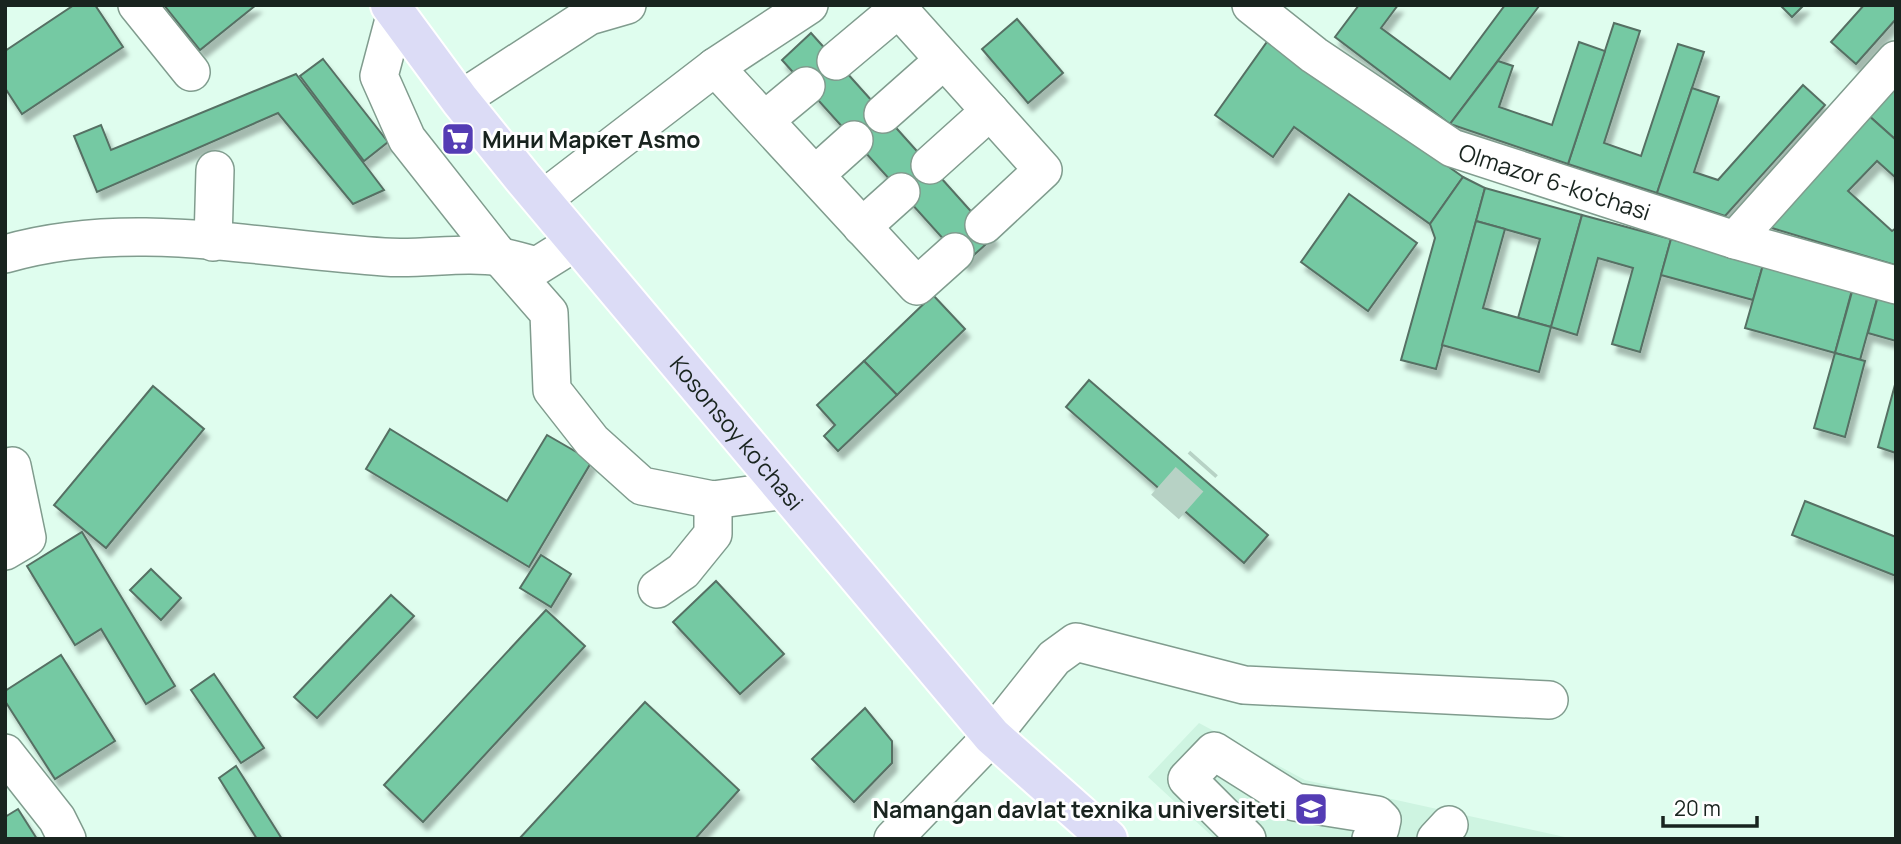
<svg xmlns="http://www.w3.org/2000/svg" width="1901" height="844" viewBox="0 0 1901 844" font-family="Manrope,sans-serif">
	<defs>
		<filter id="shadow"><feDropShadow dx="4.5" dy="8" stdDeviation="2" flood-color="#0004"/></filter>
	</defs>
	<rect width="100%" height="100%" fill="#dffdee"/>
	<polygon fill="#cef4e1" points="1199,723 1305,780 1574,839 1215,839 1148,777"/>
	<g fill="#74c9a3" stroke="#567064" stroke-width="2" filter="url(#shadow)">
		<polygon points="74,5 95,5 123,47 22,114 5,88 5,51"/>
		<polygon points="164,5 256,5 200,50"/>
		<polygon points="1359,5 1398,5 1381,28 1450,79 1505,5 1539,6 1450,124 1335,37"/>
		<polygon points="1780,5 1804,5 1792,17"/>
		<polygon points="1864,5 1896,5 1896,19 1856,64 1831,42"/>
		<polygon points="1017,19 1063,73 1028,103 982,49"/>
		<polygon points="1614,23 1640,31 1604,143 1641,156 1678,44 1704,52 1657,193 1568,164"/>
		<polygon points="811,33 994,237 965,263 782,60"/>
		<polygon points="1269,39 1463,177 1430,224 1294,127 1273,157 1215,115"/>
		<polygon points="1579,42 1605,51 1568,164 1450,124 1498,61 1513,66 1499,107 1552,125"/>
		<polygon points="323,59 388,142 364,161 300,76"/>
		<polygon points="296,74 384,190 353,204 278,113 97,192 74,136 101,125 111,150"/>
		<polygon points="1896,84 1896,140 1868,115"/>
		<polygon points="1803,85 1825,105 1725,216 1657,193 1692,88 1719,97 1694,172 1718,180"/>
		<polygon points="1868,115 1896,140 1896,178 1877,161 1848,191 1892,231 1896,228 1895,265 1765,226"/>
		<polygon points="1463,177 1485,188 1436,369 1401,360 1435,238 1430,224"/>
		<polygon points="1485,188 1582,215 1551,327 1518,318 1540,239 1476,221"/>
		<polygon points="1349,194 1417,243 1368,311 1301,262"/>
		<polygon points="1582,215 1671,239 1640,352 1612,344 1633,268 1598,258 1577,335 1551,327"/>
		<polygon points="1476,221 1505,229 1483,308 1551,327 1539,372 1442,345"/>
		<polygon points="1671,239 1763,265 1753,300 1661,275"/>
		<polygon points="1763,265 1852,290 1835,353 1745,328"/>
		<polygon points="1855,281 1880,288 1860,360 1835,353"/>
		<polygon points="933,295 965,329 897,395 864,361"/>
		<polygon points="1878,296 1896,301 1896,341 1868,333"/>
		<polygon points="1835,353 1865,361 1845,437 1814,428"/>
		<polygon points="864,361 897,395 838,451 824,436 835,425 817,405"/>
		<polygon points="1089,380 1268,535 1244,563 1066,407"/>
		<polygon points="1896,381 1896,453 1878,447"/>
		<polygon points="153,386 204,429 106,548 54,505"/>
		<polygon points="390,429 507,501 547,435 592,461 529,567 366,469"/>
		<polygon points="1805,501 1896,537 1896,576 1792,535"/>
		<polygon points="82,532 175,686 146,704 101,629 75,645 27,566"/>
		<polygon points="541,555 571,574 551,607 520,588"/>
		<polygon points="151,569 181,598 161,620 130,590"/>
		<polygon points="716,581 784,654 740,694 673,622"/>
		<polygon points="391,595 414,616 317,718 294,697"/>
		<polygon points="546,610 585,646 423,822 384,785"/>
		<polygon points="61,655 115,741 55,779 5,701 5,691"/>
		<polygon points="214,674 264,748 241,763 191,690"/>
		<polygon points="645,702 739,790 695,839 519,839"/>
		<polygon points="865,708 892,741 892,763 854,802 812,759"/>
		<polygon points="236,766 282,839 257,839 219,778"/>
		<polygon points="18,809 37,839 5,839 5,817"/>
	</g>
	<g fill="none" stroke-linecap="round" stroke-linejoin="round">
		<polyline stroke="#b7d2c5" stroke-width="37" stroke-dasharray="37 18" stroke-linecap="butt" points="1165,507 1204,463"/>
		<defs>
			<g id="minor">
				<polyline points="137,5 191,72"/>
				<polyline points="895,5 1043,170 984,225"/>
				<path id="s1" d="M1251,5L1314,55L1452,148L1735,240L1896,285"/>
				<polyline points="396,12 379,76 407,139 500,257 549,313 552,390 592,441 642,486 713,500 786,490"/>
				<polyline points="836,61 898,9"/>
				<polyline points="715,67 809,5"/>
				<polyline points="460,100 589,16 627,5"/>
				<polyline points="883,114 944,60"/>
				<polyline points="765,120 806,86"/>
				<polyline points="930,165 990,111"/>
				<polyline points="815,175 854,140"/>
				<polyline points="542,200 715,67 917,286 955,252"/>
				<polyline points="862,227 901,192"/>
				<polyline points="1735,240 1896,60"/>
				<polyline points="213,242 215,170"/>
				<path d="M5,254C129,218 259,249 384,257C422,260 463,251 501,257C513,259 525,263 537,266L577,241"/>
				<polyline points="5,551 27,538 12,466"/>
				<polyline points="657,589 683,571 713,534 713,500"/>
				<polyline points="5,753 57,819 67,839"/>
				<polyline points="893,839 992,736 1054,658 1076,642 1244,685 1549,700"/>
				<polyline points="1247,839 1187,779 1214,751 1295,802 1377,815 1382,820 1380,829 1371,839"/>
				<polyline points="1436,839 1449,825"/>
			</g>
			<g id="major">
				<path id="s2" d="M390,5L460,100L523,178L992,736L1108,839"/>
			</g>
		</defs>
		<use href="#minor" stroke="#809c8e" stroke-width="40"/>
		<use href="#major" stroke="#fff" stroke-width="42"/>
		<use href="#minor" stroke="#fff" stroke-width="37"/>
		<use href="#major" stroke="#dcdcf6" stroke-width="38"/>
	</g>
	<defs>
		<symbol id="supermarket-square" viewBox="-11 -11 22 22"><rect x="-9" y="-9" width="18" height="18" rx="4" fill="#543cb4" stroke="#fff"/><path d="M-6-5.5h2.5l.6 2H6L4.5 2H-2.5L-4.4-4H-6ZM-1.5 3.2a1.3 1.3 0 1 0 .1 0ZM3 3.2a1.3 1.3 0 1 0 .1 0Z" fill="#fff"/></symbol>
		<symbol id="university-square" viewBox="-11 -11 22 22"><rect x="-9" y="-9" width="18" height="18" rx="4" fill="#543cb4" stroke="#fff"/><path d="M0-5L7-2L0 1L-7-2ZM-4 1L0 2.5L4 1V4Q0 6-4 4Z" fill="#fff"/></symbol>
	</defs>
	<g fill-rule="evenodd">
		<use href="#supermarket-square" x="439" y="120" width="38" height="38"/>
		<use href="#university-square" x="1292" y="790" width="38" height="38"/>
	</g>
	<g text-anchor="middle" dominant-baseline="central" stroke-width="6" stroke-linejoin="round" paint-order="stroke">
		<g font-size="23" font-weight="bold" fill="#19241f" stroke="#fff" text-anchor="start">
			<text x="482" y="139">Мини Маркет Asmo</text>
			<text x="1286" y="809" text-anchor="end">Namangan davlat texnika universiteti</text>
		</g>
		<g font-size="23" fill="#19241f" stroke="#fff">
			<text stroke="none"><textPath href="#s1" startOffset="355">Olmazor 6-ko'chasi</textPath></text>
			<text stroke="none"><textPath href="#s2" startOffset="551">Kosonsoy ko’chasi</textPath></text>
		</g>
	</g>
	<rect width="1901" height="844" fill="none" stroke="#19241f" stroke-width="14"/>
	<path d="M1663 816v10h94v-10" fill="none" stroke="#19241f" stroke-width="3.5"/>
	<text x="1674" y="816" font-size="21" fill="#19241f" stroke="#ffffff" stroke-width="5" paint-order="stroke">20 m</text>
</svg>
